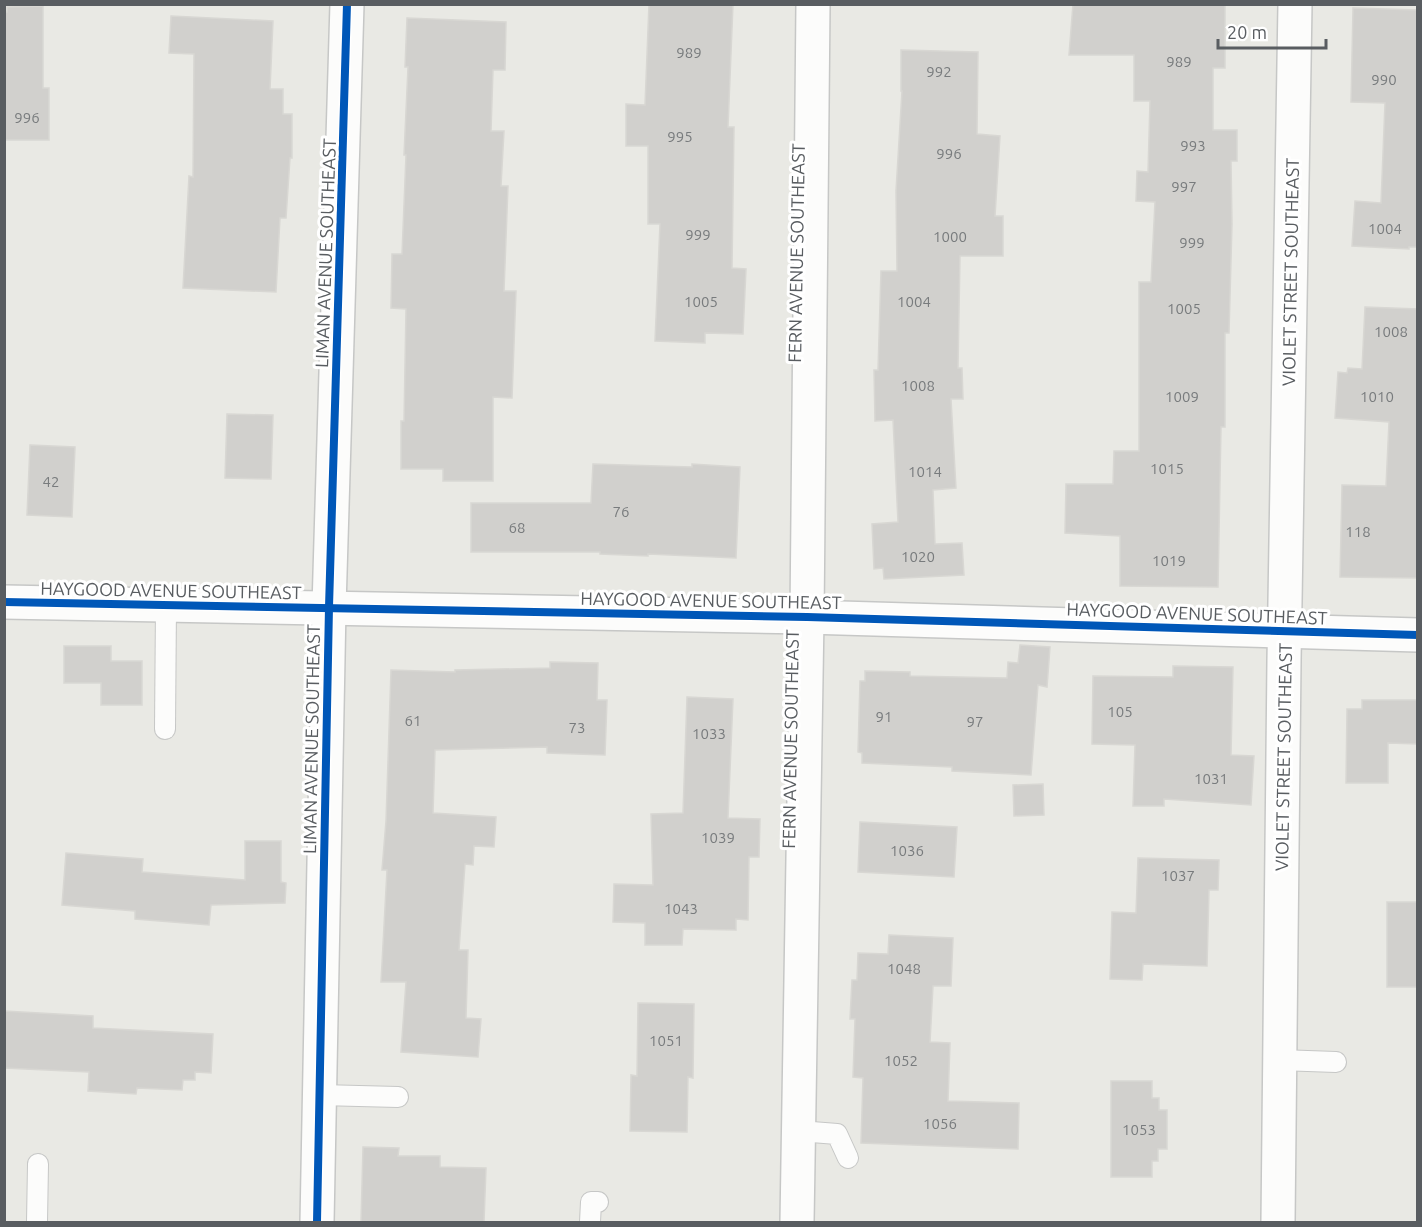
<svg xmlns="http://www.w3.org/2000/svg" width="1422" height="1227" viewBox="0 0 1422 1227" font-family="Ubuntu,sans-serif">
	<rect width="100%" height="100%" fill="#e9e9e4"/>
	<g fill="#d1d0cd" stroke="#d8d7d3" stroke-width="1.5">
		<polygon points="649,4 733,4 728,127 734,127 732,268 746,269 743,334 705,333 705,343 655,341 660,224 648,224 648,146 626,146 626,104 645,105"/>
		<polygon points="1073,4 1225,4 1225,68 1213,68 1213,130 1237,130 1237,161 1231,161 1232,224 1229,333 1225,333 1225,427 1221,427 1218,587 1120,586 1120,536 1065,533 1066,484 1113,484 1114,451 1139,451 1139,282 1151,282 1155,202 1136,201 1137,171 1148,172 1150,101 1134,101 1134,55 1069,55"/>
		<polygon points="43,6 43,88 49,88 49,140 4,140 4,12 7,12 7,7"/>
		<polygon points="1353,8 1418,10 1418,247 1409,247 1409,249 1352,246 1355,201 1381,203 1385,103 1351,102"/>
		<polygon points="171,16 273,21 270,89 283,89 283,114 292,114 292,158 290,158 286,218 280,218 276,292 183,288 189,176 193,177 194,54 169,53"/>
		<polygon points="407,18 506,22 505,70 493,70 491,131 504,131 501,186 508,186 504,291 516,291 512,398 493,397 493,481 443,481 443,469 401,469 401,421 404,421 406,309 391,308 392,254 402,254 406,155 404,155 408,67 405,67"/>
		<polygon points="901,50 978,52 977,134 1000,136 995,216 1003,216 1003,256 960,256 958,368 962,368 963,399 951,399 956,488 933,490 935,544 962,543 964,575 884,579 883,568 874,569 872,524 898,522 893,420 875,421 874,370 878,370 881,271 897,271 896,191 902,91 901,91"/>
		<polygon points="1365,307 1418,309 1418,578 1340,577 1342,485 1386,486 1389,422 1335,418 1338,372 1347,373 1348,368 1362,369"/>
		<polygon points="227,414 273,415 271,479 225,478"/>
		<polygon points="30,445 75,447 72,517 27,515"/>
		<polygon points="593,464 692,467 692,464 740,467 736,558 648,554 648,556 600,554 600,552 471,552 471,503 591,503"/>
		<polygon points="1020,645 1050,647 1047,687 1038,685 1031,775 952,771 952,767 862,763 862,753 858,752 860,681 865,681 865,671 910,672 910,676 1007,678 1008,662 1018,663"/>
		<polygon points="64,646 111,646 111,661 142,661 142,705 101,705 101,683 64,683"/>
		<polygon points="550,662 598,663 597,700 607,700 605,755 547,753 547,747 435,750 433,813 496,817 494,847 474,846 473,865 465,864 459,950 468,950 466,1018 481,1019 478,1057 401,1052 406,982 381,982 387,870 382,870 386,821 391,670 455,672 455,670 550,668"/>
		<polygon points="1173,666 1233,667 1231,755 1254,756 1251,805 1164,799 1164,806 1133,806 1135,745 1092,744 1093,676 1173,677"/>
		<polygon points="687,697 733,699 728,818 760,819 759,857 749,857 748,920 736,919 736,930 683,929 682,945 645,945 645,923 613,922 614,884 653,885 651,814 683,813"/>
		<polygon points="1362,700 1418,700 1418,744 1388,743 1388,783 1346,783 1347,709 1362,709"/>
		<polygon points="1043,784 1044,815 1014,816 1013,785"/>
		<polygon points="860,822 957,827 954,877 858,872"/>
		<polygon points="245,841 281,841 281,882 286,883 285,903 211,905 209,925 135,919 135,911 62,905 66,853 143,859 142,872 245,880"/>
		<polygon points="1138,858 1219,860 1218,890 1209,890 1207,966 1143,964 1142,980 1110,979 1112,912 1136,913"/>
		<rect x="1387" y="902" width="31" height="85"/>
		<polygon points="889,935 953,938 951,986 933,986 930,1042 950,1043 948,1101 1019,1103 1018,1149 861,1143 863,1078 853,1077 855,1019 850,1019 852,980 857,980 858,953 888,954"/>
		<polygon points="638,1003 694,1004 693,1078 688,1077 687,1132 630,1131 631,1075 637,1076"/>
		<polygon points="4,1011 93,1016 93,1028 213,1034 211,1073 195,1072 195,1080 183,1080 182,1090 137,1088 136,1094 88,1091 89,1072 4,1068"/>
		<polygon points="1111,1081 1152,1081 1152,1098 1159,1098 1159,1110 1167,1110 1167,1149 1158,1149 1158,1161 1152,1161 1152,1177 1111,1177"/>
		<polygon points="363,1147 399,1148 398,1156 440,1156 440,1167 486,1168 484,1222 361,1222"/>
	</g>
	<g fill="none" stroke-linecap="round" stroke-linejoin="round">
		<defs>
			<g id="lane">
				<polyline points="165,729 166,605"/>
				<polyline points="1279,1060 1336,1062"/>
				<polyline points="320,1095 398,1097"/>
				<polyline points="799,1131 837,1134 848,1158"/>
				<polyline points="37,1222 38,1164"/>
				<polyline points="590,1222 591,1202 598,1202"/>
			</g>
			<g id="street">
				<polyline points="4,602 807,617 1418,635"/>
				<polyline points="317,1222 329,607 347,4"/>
				<polyline points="797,1222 807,617 813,4"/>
				<polyline points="1278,1222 1284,661 1295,4"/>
			</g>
		</defs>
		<use href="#lane" stroke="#c6c7c6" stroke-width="22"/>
		<use href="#street" stroke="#c6c7c6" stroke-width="36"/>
		<use href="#lane" stroke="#fcfcfb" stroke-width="20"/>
		<use href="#street" stroke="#fcfcfb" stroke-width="33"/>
		<defs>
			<g id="cycleway">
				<polyline points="4,602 807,617 1418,635"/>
				<polyline points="317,1222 329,607 347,4"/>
			</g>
		</defs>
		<use href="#cycleway" stroke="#fff" stroke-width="11"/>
		<use href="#cycleway" stroke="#0057b8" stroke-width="8"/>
	</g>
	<g text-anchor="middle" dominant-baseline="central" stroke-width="6" stroke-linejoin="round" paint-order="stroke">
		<g font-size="15" fill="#787b7d">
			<text x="689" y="52">989</text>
			<text x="1179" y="61">989</text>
			<text x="939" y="71">992</text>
			<text x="1384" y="79">990</text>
			<text x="27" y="117">996</text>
			<text x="680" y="136">995</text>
			<text x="1193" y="145">993</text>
			<text x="949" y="153">996</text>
			<text x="1184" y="186">997</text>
			<text x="1385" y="228">1004</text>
			<text x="698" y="234">999</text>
			<text x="950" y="236">1000</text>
			<text x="1192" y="242">999</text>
			<text x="701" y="301">1005</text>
			<text x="914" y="301">1004</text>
			<text x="1184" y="308">1005</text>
			<text x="1391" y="331">1008</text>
			<text x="918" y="385">1008</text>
			<text x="1182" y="396">1009</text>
			<text x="1377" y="396">1010</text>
			<text x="1167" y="468">1015</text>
			<text x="925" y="471">1014</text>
			<text x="51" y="481">42</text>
			<text x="621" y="511">76</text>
			<text x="517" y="527">68</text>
			<text x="1358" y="531">118</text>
			<text x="918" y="556">1020</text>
			<text x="1169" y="560">1019</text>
			<text x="1120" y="711">105</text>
			<text x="884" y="716">91</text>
			<text x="413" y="720">61</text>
			<text x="975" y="721">97</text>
			<text x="577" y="727">73</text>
			<text x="709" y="733">1033</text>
			<text x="1211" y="778">1031</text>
			<text x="718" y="837">1039</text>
			<text x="907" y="850">1036</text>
			<text x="1178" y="875">1037</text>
			<text x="681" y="908">1043</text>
			<text x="904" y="968">1048</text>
			<text x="666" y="1040">1051</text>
			<text x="901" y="1060">1052</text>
			<text x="940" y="1123">1056</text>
			<text x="1139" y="1129">1053</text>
		</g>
		<g font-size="18" fill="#595d61" stroke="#fff">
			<text transform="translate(325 253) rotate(-88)">LIMAN AVENUE SOUTHEAST</text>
			<text transform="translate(796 253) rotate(-89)">FERN AVENUE SOUTHEAST</text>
			<text transform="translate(1290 272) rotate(-89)">VIOLET STREET SOUTHEAST</text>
			<text transform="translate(171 590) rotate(1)">HAYGOOD AVENUE SOUTHEAST</text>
			<text transform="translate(711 600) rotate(1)">HAYGOOD AVENUE SOUTHEAST</text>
			<text transform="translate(1197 613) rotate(2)">HAYGOOD AVENUE SOUTHEAST</text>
			<text transform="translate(311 739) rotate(-89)">LIMAN AVENUE SOUTHEAST</text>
			<text transform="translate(790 739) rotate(-89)">FERN AVENUE SOUTHEAST</text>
			<text transform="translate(1283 757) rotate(-89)">VIOLET STREET SOUTHEAST</text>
		</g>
	</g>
	<rect width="1422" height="1227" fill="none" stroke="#595d61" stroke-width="12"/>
	<path d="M1218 39v9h108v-9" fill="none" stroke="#595d61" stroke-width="3"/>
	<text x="1227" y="39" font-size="18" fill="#595d61" stroke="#ffffff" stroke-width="4.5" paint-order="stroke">20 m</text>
</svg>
